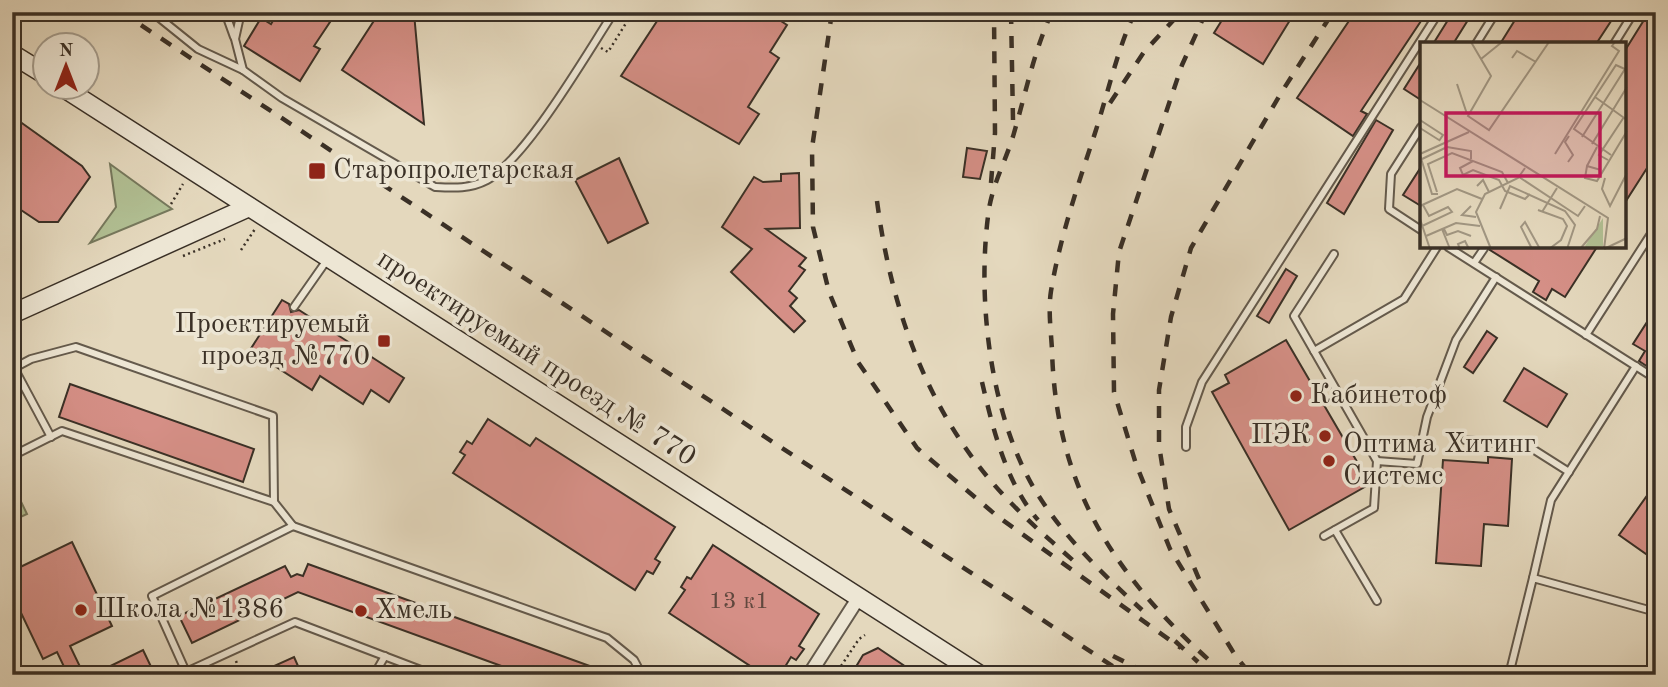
<svg xmlns="http://www.w3.org/2000/svg" width="1668" height="687" viewBox="0 0 1668 687" font-family="'Old Standard TT',serif">
	<rect width="100%" height="100%" fill="#e4d8bd"/>
	<filter id="stains"><feTurbulence type="fractalNoise" baseFrequency=".00286" numOctaves="4"/><feColorMatrix values="0 0 0 0 .2 0 0 0 0 .09 0 0 0 0 .02 0 0 0 .5 -.17"/></filter>
	<radialGradient id="worn" r=".72"><stop offset=".6" stop-color="#630" stop-opacity="0"/><stop offset="1" stop-color="#630" stop-opacity=".3"/></radialGradient>
	<g fill="#b1bf93" stroke="#76785c" stroke-width="2">
		<polygon points="110,164 172,209 90,243 116,207"/>
		<polygon points="12,483 27,514 12,521"/>
	</g>
	<g fill="#d58f86" stroke="#3a3026" stroke-width="2">
		<polygon points="278,12 314,12 330,22 314,46 320,49 300,81 244,46 261,18 271,24"/>
		<polygon points="663,12 767,12 787,25 770,52 779,58 748,107 759,114 739,144 621,76"/>
		<polygon points="1227,12 1295,12 1263,64 1214,33"/>
		<polygon points="1355,12 1427,12 1361,111 1367,114 1353,136 1297,98"/>
		<polygon points="1453,12 1473,12 1453,44 1433,44"/>
		<polygon points="1520,12 1617,12 1596,44 1500,44"/>
		<polygon points="1649,12 1656,12 1656,154 1624,204 1624,52"/>
		<polygon points="379,13 414,13 424,124 342,70"/>
		<polygon points="1421,62 1421,100 1404,89"/>
		<polygon points="12,116 82,166 90,177 58,222 39,222 12,204"/>
		<polygon points="1376,120 1393,130 1344,214 1327,203"/>
		<polygon points="967,148 987,151 980,179 963,177"/>
		<polygon points="619,158 648,223 608,243 575,180"/>
		<polygon points="1421,167 1421,206 1403,195"/>
		<polygon points="799,173 800,228 766,229 806,258 799,266 805,270 789,291 797,298 790,306 805,321 794,332 731,272 752,249 722,227 754,177 763,182 781,181 781,174"/>
		<polygon points="1491,247 1597,247 1565,297 1552,289 1546,300 1533,292 1539,281 1490,250"/>
		<polygon points="1286,269 1297,276 1269,323 1257,316"/>
		<polygon points="282,300 289,304 291,312 299,310 404,378 389,402 371,390 363,404 320,376 312,390 250,350"/>
		<polygon points="1656,308 1656,362 1651,369 1639,361 1645,351 1633,344"/>
		<polygon points="1487,331 1497,338 1473,373 1464,367"/>
		<polygon points="1286,340 1370,484 1289,530 1212,392 1229,383 1225,375"/>
		<polygon points="1524,368 1567,394 1547,427 1504,401"/>
		<polygon points="70,384 254,449 243,482 59,417"/>
		<polygon points="488,419 530,446 536,438 675,527 655,559 660,562 653,574 647,571 635,590 453,473 465,455 460,452 467,441 472,444"/>
		<polygon points="1488,457 1512,459 1508,526 1484,524 1481,566 1436,563 1443,460 1488,463"/>
		<polygon points="1656,483 1656,561 1619,535"/>
		<polygon points="72,542 112,626 70,646 84,675 68,675 57,652 43,659 12,594 12,571"/>
		<polygon points="713,545 819,614 799,646 804,649 796,660 791,657 780,675 764,675 669,613 685,590 681,587 687,577 691,579"/>
		<polygon points="308,564 609,673 609,675 526,675 298,592 192,643 179,616 285,566 291,577 297,574 303,576"/>
		<polygon points="878,648 918,675 851,675 863,655"/>
		<polygon points="143,650 155,675 92,675"/>
		<polygon points="294,657 302,675 254,675"/>
	</g>
	<g fill="none" stroke-linecap="round" stroke-linejoin="round">
		<defs>
			<g id="lane">
				<polyline points="152,12 198,49 243,70"/>
				<polyline points="225,12 234,37"/>
				<path d="M241,12L235,39L243,70L282,98L435,187C454,188 470,189 487,180C527,158 587,53 614,12"/>
				<polyline points="1476,44 1496,12"/>
				<polyline points="1614,44 1634,12"/>
				<polyline points="1421,127 1391,174 1389,209 1421,230"/>
				<polyline points="1448,247 1656,379"/>
				<polyline points="1474,263 1485,247"/>
				<polyline points="294,307 327,260"/>
				<polyline points="1586,335 1656,226"/>
				<polyline points="1314,351 1404,299 1437,247"/>
				<polyline points="12,364 51,437"/>
				<polyline points="14,368 31,359 76,347 273,416 274,502"/>
				<polyline points="1465,440 1528,446 1569,472"/>
				<polyline points="1186,447 1186,427 1202,382 1439,12"/>
				<polyline points="12,456 62,431 274,502 293,526 607,638 634,660 642,675"/>
				<polyline points="1377,461 1417,464 1427,417 1456,340 1496,277"/>
				<polyline points="293,526 152,596 186,672 295,622 434,675"/>
				<polyline points="1335,530 1377,601"/>
				<polyline points="1324,536 1374,508 1377,461 1294,316 1334,254"/>
				<polyline points="1533,578 1551,500 1636,366"/>
				<polyline points="374,675 385,656"/>
				<polyline points="1509,675 1533,578 1656,612"/>
				<polyline points="1647,675 1656,661"/>
			</g>
			<polyline id="street" points="809,675 859,597"/>
			<g id="secondary">
				<polyline points="12,54 46,75"/>
				<polyline points="64,88 980,675"/>
				<polyline points="12,314 249,207"/>
			</g>
		</defs>
		<use href="#lane" stroke="#645a4c" stroke-width="10"/>
		<use href="#street" stroke="#645a4c" stroke-width="16"/>
		<use href="#secondary" stroke="#3a3026" stroke-width="21"/>
		<g stroke="#3a3026" stroke-width="2.5" stroke-dasharray="2 3.5" stroke-linecap="butt">
			<polyline points="601,48 608,52 633,12"/>
			<polyline points="171,204 183,184"/>
			<polyline points="241,250 255,229"/>
			<polyline points="183,256 225,239"/>
			<polyline points="236,661 241,675"/>
			<polyline points="835,675 859,639 865,635"/>
		</g>
		<use href="#lane" stroke="#ede6d4" stroke-width="6"/>
		<use href="#street" stroke="#ede6d4" stroke-width="12"/>
		<use href="#secondary" stroke="#ede6d4" stroke-width="18"/>
		<g stroke="#3a3026" stroke-width="4.5" stroke-dasharray="12 12" stroke-linecap="butt">
			<polyline points="121,12 1126,675"/>
			<polyline points="832,12 812,148 813,227 829,292 858,362 917,448 997,516 1181,648"/>
			<polyline points="1011,12 1013,120"/>
			<path d="M1052,12C1034,51 1026,92 1014,133C1007,158 993,183 989,209C976,299 990,424 1042,501C1069,542 1105,576 1142,610"/>
			<path d="M1135,12C1117,50 1108,93 1095,133C1078,185 1060,237 1051,291C1048,310 1051,331 1052,350C1056,494 1120,584 1226,675"/>
			<polyline points="1206,12 1182,65 1119,252 1113,314 1114,392 1136,464 1170,549 1235,655 1251,675"/>
			<polyline points="1110,103 1144,52 1181,12"/>
			<polyline points="991,183 995,133 994,12"/>
			<path d="M877,201C892,315 931,423 1014,506C1033,526 1056,545 1077,564"/>
			<path d="M982,382C993,429 1006,483 1038,520"/>
			<polyline points="1199,579 1169,509 1159,445 1159,390 1171,317 1191,248 1281,93 1333,12"/>
			<polyline points="1175,641 1198,662"/>
			<polyline points="1113,656 1151,675"/>
		</g>
	</g>
	<g fill="#8f2418" stroke="#ede6d4" stroke-width="2.5">
		<rect x="308" y="162" width="18" height="18" rx="3.5"/>
		<rect x="377" y="334" width="14" height="14" rx="3.5"/>
		<circle cx="1296" cy="396" r="7"/>
		<circle cx="1325" cy="436" r="7"/>
		<circle cx="1329" cy="461" r="7"/>
		<circle cx="81" cy="610" r="7"/>
		<circle cx="361" cy="611" r="7"/>
	</g>
	<g text-anchor="middle" dominant-baseline="central" stroke-width="7" stroke-linejoin="round" paint-order="stroke">
		<g font-size="24" fill="#61483e">
			<text x="739" y="602">13 к1</text>
		</g>
		<g font-size="28" fill="#3a3026" stroke="#ede6d4" text-anchor="start">
			<text x="333" y="171">Старопролетарская</text>
			<text x="370" y="325" text-anchor="end">Проектируемый<tspan x="370" dy="32">проезд №770</tspan></text>
			<text x="1310" y="396">Кабинетоф</text>
			<text x="1311" y="436" text-anchor="end">ПЭК</text>
			<text x="1343" y="445">Оптима Хитинг<tspan x="1343" dy="32">Системс</tspan></text>
			<text x="95" y="610">Школа №1386</text>
			<text x="375" y="611">Хмель</text>
		</g>
		<g font-size="28" fill="#3a3026" stroke="#ede6d4">
			<text transform="translate(536 359) rotate(33)">проектируемый проезд № 770</text>
		</g>
	</g>
	<g transform="translate(1420 42)">
		<rect width="206" height="206" fill="#e4d8bd"/>
		<path d="M183,176V204L166,206L165,204Z" fill="#b1bf93"/>
		<path fill="none" stroke="#a09581" stroke-width="2" d="M51,0L71,34L48,74L69,88L129,0M92,16L97,9L116,20M61,17L82,0M37,42L47,72M175,55L207,78M0,58L188,176L184,207M0,78L23,93L19,99M0,86L19,98M162,95L205,27M172,102L207,45M27,105L51,109V117M0,112L49,90M135,112L199,9L192,4L195,0M0,113L12,152H18M191,113L154,87L196,23L207,28M2,117L25,106M188,118L179,113L204,75M53,119L40,126L43,133L53,128L79,138L85,149L105,157L110,152M148,120L153,113L145,100L149,94M167,124L177,105M181,128L167,124L165,136L177,139L207,89M99,135L158,174L165,164M185,136L182,147L190,164L207,131M57,144L63,138L69,150M17,150L8,122L32,111L82,130L88,141M0,164L37,147L62,157M51,164L42,173L56,175M80,167L90,144L145,169L155,183L147,207M118,168L143,177L147,184L141,198L129,207M122,170L137,146M0,177L10,207M0,185L32,170L28,165L9,174L3,163M22,187L30,207M24,187L27,193L38,189L51,194M6,194L36,181L60,184M40,207L38,202L45,199L49,207M71,207L56,170L65,152L98,136L105,126M112,207L101,185L105,180L120,207M160,207L177,187L180,174M184,207L207,196"/>
		<path fill="#c2185b" fill-opacity="0.15" stroke="#c2185b" stroke-width="3.5" d="M26,71H180V134H26Z"/>
		<rect width="206" height="206" fill="none" stroke="#3a3026" stroke-width="3.5"/>
	</g>
	<rect width="1668" height="687" fill="none" stroke="#e4d8bd" stroke-width="42"/>
	<rect x="14" y="14" width="1640" height="659" fill="none" stroke="#3a3026" stroke-width="3.5"/>
	<rect x="21" y="21" width="1626" height="645" fill="none" stroke="#3a3026" stroke-width="2"/>
	<g transform="translate(66 66)"><circle r="33" fill="#ede6d4" stroke="#a59d8e" stroke-width="2"/>
	<path d="M0-5L12 26L0 18L-12 26Z" fill="#8f2418"/>
	<text y="-10" font-size="19" font-weight="bold" text-anchor="middle" fill="#3a3026">N</text>
	</g>
	<rect width="100%" height="100%" filter="url(#stains)"/>
	<rect width="100%" height="100%" fill="url(#worn)"/>
</svg>
